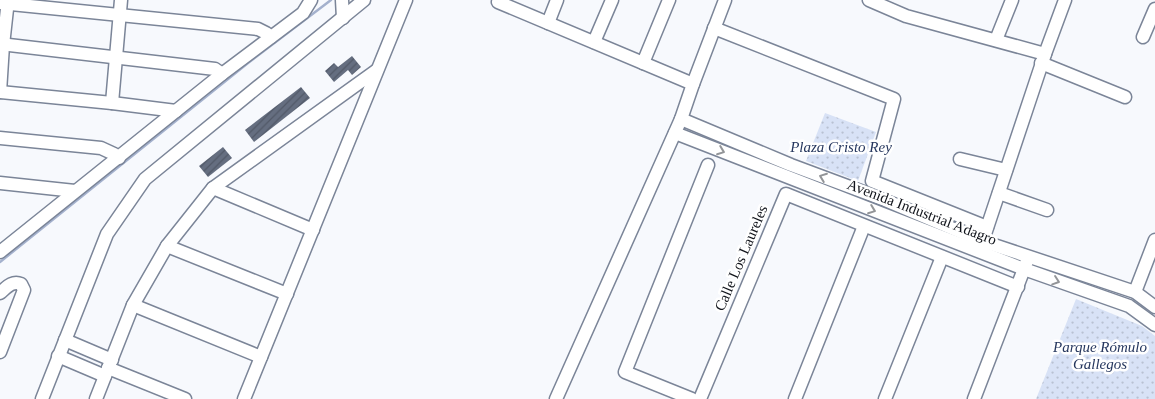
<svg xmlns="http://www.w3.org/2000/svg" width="1155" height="399" viewBox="0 0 1155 399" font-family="'Times New Roman',serif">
	<defs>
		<pattern id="park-dots" width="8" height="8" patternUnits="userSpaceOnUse" patternTransform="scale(1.25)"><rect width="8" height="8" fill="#d8e2f6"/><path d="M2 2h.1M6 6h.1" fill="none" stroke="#b8c1d2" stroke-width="1.8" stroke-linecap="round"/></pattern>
		<pattern id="building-hatch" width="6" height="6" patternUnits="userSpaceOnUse" patternTransform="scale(1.25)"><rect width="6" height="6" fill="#656e80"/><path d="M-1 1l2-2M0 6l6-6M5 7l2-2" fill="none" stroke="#525968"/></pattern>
	</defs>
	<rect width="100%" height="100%" fill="#f7f9fd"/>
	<g fill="url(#park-dots)">
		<polygon points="825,113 876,132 858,181 806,161"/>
		<polygon points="1076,299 1142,326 1155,336 1155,399 1036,399"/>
	</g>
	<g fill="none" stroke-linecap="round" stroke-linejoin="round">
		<polyline stroke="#a4b1cd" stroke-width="2.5" points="0,262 248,63 331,0"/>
	</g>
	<g fill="url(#building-hatch)">
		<polygon points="352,56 361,67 352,75 348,70 334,82 325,71 334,63 338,67"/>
		<polygon points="301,87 310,98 254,142 245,130"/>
		<polygon points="223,147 232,158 208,177 199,166"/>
	</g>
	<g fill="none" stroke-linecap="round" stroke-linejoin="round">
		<defs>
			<g id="minor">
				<polyline points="342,0 343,18"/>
				<polyline points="499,0 498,2 693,84"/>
				<polyline points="869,0 906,16 1045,54"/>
				<polyline points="0,3 258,29 266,33 271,37"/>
				<polyline points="548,23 557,0"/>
				<polyline points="714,28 894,99 872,181 987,227"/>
				<polyline points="1143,37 1155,9"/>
				<polyline points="996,40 1012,0"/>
				<polyline points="594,42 612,0"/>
				<polyline points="0,44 215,69 222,74"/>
				<polyline points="643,63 669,0"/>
				<polyline points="1041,63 1125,97"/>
				<polyline points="0,92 112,103 176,111"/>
				<polyline points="0,92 3,45 8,0"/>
				<polyline points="112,103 121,0"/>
				<polyline points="681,119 791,165 885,200 982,241 1135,292 1155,307"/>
				<polyline points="675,133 1024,269 1129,306 1155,325"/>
				<polyline points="0,138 101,148 114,154 119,158"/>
				<polyline points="960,159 1006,170"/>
				<polyline points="0,183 75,191"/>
				<polyline points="213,188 313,230"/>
				<polyline points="999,193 1047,210"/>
				<polyline points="985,234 1045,54 1065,0"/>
				<polyline points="167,246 287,294"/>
				<polyline points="0,252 222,74 303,13 311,0"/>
				<polyline points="1135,292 1155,240"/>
				<path d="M0,293C6,288 12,280 21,284L24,290L0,352"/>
				<polyline points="133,305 261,357"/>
				<polyline points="65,340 112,360"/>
				<polyline points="58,356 105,376"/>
				<polyline points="108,368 185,399"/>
				<polyline points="42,399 107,234 145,179 364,0"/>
				<polyline points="96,399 133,305 167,246 213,188 377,70"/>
				<polyline points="244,399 406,0"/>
				<polyline points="556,399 681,119 693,84 725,0"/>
				<polyline points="692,399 625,372 708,165"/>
				<polyline points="700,399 786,194 1018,287"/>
				<polyline points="795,399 864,226"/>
				<polyline points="885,399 942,257"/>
				<polyline points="974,399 1027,261"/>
			</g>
		</defs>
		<use href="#minor" stroke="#7b8598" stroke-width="15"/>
		<use href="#minor" stroke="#fff" stroke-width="12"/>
	</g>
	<defs><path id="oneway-chevron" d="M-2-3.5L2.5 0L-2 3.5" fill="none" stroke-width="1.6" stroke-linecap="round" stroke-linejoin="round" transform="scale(1.25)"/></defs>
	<g stroke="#939598">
		<use href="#oneway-chevron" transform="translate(721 151) rotate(21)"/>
		<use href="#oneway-chevron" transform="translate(823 177) rotate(-159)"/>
		<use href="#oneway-chevron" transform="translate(872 210) rotate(21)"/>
		<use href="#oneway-chevron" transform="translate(1056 281) rotate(19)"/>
	</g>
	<g text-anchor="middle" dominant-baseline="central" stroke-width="5" stroke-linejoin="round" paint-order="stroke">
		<g font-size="15" font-style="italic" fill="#26375e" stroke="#fff">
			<text x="841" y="147">Plaza Cristo Rey</text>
			<text x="1100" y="347">Parque Rómulo<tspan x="1100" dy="17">Gallegos</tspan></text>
		</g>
		<g font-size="15" fill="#10131a" stroke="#fff">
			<text transform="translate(922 212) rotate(21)">Avenida Industrial Adagro</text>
			<text transform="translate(741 258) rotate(-67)">Calle Los Laureles</text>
		</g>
	</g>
</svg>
